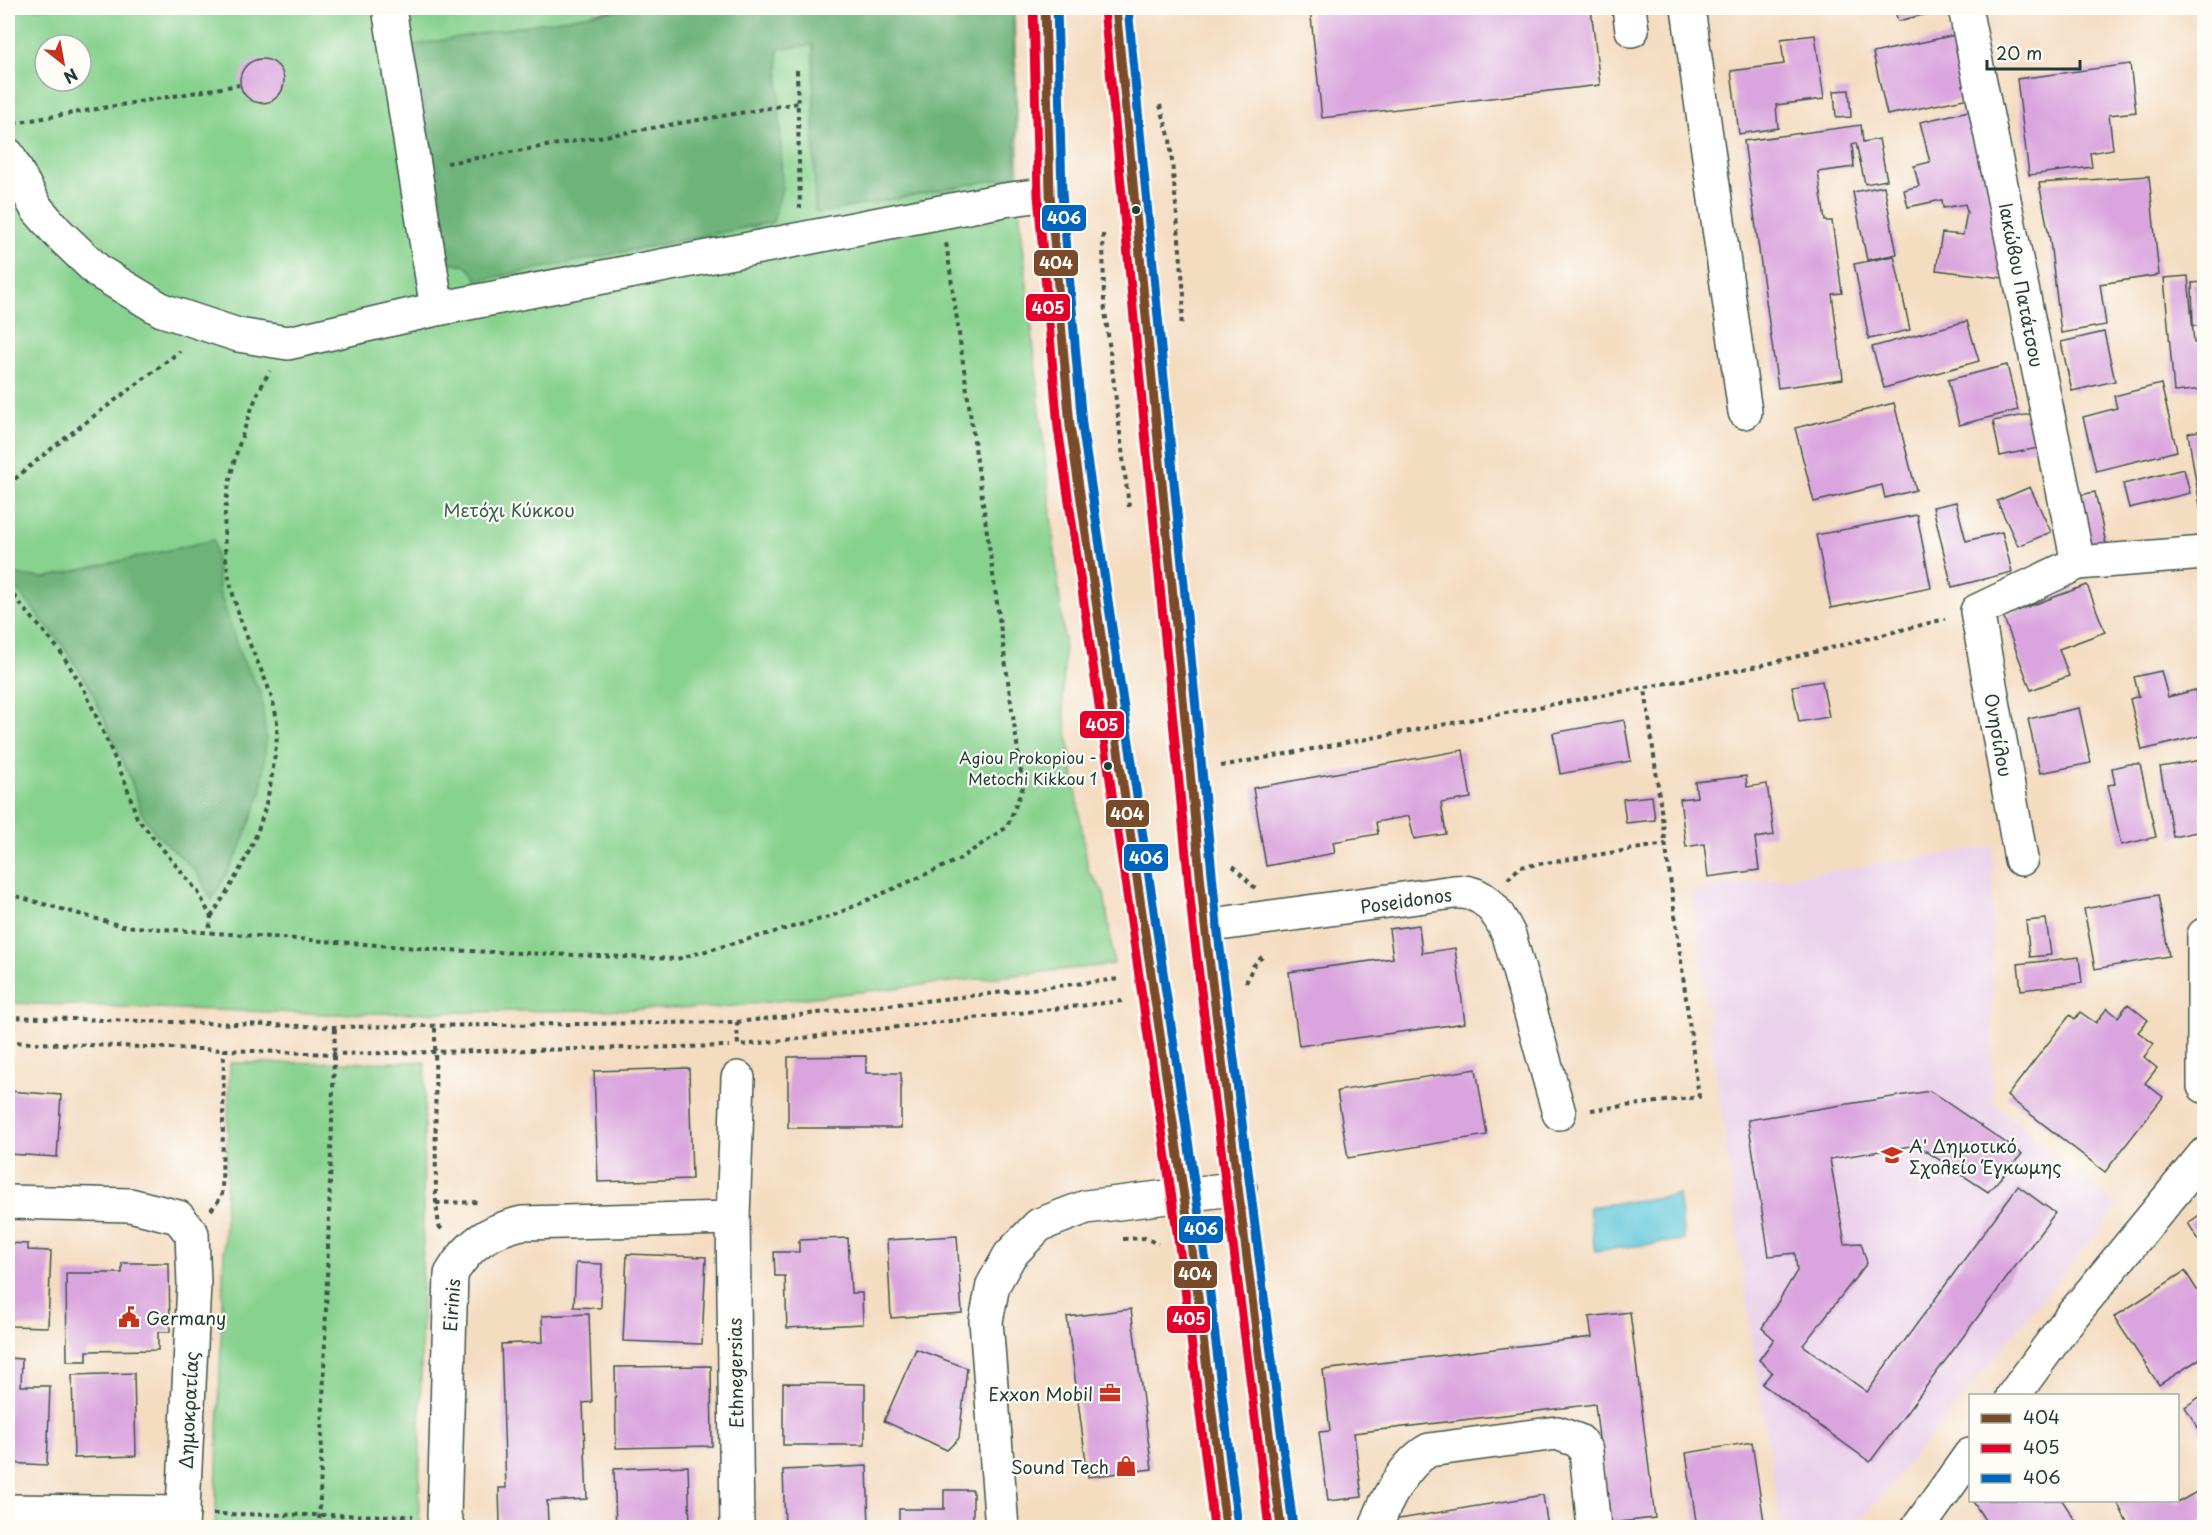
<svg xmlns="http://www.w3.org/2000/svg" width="2212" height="1535" viewBox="0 0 2212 1535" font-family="'Playpen Sans',sans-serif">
	<rect width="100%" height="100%" fill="#fdfcf7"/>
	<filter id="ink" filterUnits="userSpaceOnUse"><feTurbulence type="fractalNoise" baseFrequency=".0167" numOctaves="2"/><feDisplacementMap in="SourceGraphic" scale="12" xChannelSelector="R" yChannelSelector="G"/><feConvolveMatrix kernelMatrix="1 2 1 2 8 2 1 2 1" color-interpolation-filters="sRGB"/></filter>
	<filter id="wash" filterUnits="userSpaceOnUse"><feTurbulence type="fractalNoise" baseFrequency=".008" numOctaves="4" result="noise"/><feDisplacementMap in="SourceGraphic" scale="24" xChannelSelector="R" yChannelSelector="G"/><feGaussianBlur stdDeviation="1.35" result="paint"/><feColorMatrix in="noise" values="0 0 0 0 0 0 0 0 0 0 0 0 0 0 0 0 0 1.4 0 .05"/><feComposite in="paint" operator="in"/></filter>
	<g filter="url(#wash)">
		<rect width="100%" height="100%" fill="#f4dcc1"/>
		<polygon fill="#ebd1eb" points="1993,847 1992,1102 2118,1207 1856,1527 1781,1527 1753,1346 1692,891"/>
		<g fill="#88d28f" stroke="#548862" stroke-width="1.5" fill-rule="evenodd">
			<path d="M8,8H595V12L628,8H1014L1020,217L1064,640L1063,705L1088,870L1104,893L1114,964L714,1008L329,1014L8,1003ZM45,45H81V81H45Z"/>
			<polygon points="425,1062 419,1516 422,1527 215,1527 230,1063"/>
		</g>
		<g fill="#6eb47a" stroke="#467857" stroke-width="1.5">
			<path d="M628,8H1013L1016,176L819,213L815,210L813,45L778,49L782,188L773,222L477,281C471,267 466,263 450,263L414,45Z"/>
			<polygon points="214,540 219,591 241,657 261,693 266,740 261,793 240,849 212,900 195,870 156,834 142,814 131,780 90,687 63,646 8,578 8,574 44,578"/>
		</g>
		<polygon fill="#5fc8da" stroke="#3f8287" stroke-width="1.5" points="1678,1195 1684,1240 1595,1251 1589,1207"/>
		<g id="blocks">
			<g fill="#daa5de">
				<polygon points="1310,8 1591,8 1600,85 1322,118"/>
				<polygon points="1894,8 1951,8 1898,21"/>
				<polygon points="1815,35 1824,99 1776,105 1778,128 1739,134 1731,71 1784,64 1781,39"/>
				<polygon points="1955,35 1969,98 1887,115 1873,53"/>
				<circle cx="262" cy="81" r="22"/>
				<polygon points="2130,64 2136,112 2109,115 2113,149 2090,153 2092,167 2029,175 2017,79"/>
				<polygon points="1849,90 1851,117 1836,118 1834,91"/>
				<polygon points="1978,109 2004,247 2003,278 1936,270 1942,233 1963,235 1967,211 1965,204 1943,208 1942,200 1908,207 1904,190 1919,186 1914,166 1930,162 1920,122"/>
				<polygon points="1861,125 1863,142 1879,139 1887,180 1865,184 1856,143 1852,144 1854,167 1818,172 1825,221 1832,221 1842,293 1832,294 1843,379 1778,388 1744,141"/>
				<polygon points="2149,176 2159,275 2100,284 2106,325 2061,333 2050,241 2039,183"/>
				<polygon points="1884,186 1897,254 1867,260 1853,192"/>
				<polygon points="1894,256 1910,330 1869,339 1854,264"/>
				<polygon points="2188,276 2194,343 2204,342 2204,389 2174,392 2164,278"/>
				<polygon points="2204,282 2204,325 2193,326 2192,283"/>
				<polygon points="1967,321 1979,361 1884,388 1872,347"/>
				<polygon points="2104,332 2115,381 2072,391 2061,342"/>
				<polygon points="2007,365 2018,410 1959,425 1948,380"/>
				<polygon points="2161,384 2177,451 2096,471 2083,417 2117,408 2114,396"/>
				<polygon points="1894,403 1916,490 1885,498 1882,485 1814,502 1795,428"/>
				<polygon points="2046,411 2052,445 2000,456 1993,421"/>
				<polygon points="2204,430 2204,524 2203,524 2188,433"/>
				<polygon points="2184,469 2190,493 2129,508 2123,484"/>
				<polygon points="2030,487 2051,532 2018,546 1997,501"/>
				<polygon points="2095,492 2108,553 2090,557 2071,497"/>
				<polygon points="1956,502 1966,541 2002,532 2012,572 1952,587 1933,507"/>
				<polygon points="1917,515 1931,588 1831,608 1816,535"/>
				<polygon points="2087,585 2105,632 2059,649 2069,676 2031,690 2003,616"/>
				<polygon points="2161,671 2168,697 2195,690 2204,735 2142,750 2130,699 2139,696 2134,677"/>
				<polygon points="1822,681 1829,717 1799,722 1792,686"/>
				<polygon points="2079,708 2091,763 2040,773 2028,719"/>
				<polygon points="1624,720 1631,761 1560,774 1553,733"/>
				<polygon points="1463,750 1471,798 1441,803 1446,834 1414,839 1409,816 1376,822 1378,834 1333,842 1335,853 1266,866 1253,788"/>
				<polygon points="2202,760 2201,831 2173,837 2160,767"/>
				<polygon points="2129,764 2140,764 2156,837 2121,845 2108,785 2115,784 2112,768"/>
				<polygon points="1746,776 1747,787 1767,784 1774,835 1755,838 1759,870 1708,877 1704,844 1686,847 1680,799 1697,797 1695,782"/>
				<polygon points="1652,796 1655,820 1626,823 1623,799"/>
				<polygon points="2158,895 2169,956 2095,969 2084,909"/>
				<polygon points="2046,919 2051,955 2030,957 2026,921"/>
				<polygon points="1419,925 1422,953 1455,948 1465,1023 1299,1046 1289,972 1393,958 1389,929"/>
				<polygon points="2079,957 2082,983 2021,990 2018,964"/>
				<polygon points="2128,1004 2148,1020 2138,1032 2154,1044 2144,1057 2157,1068 2145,1083 2163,1097 2105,1172 2007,1096 2070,1015 2075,1019 2080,1012 2096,1023 2107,1008 2118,1017"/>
				<polygon points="866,1056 866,1073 901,1073 901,1128 788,1128 788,1057"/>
				<polygon points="689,1068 692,1179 598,1182 594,1071"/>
				<polygon points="1476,1069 1487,1135 1348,1158 1337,1091"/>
				<polygon points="8,1091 61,1095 57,1157 8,1154"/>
				<polygon points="1930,1091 2022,1154 1988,1192 1917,1145 1830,1159 1845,1244 1861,1243 1867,1263 1803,1345 1867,1392 2018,1186 2055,1213 1870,1462 1762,1384 1772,1372 1759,1360 1774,1339 1762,1328 1797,1271 1795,1253 1769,1256 1748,1120"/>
				<polygon points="2204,1212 2204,1248 2188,1223"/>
				<polygon points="957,1236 962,1313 891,1318 887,1240"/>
				<polygon points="848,1238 851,1293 862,1293 863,1324 787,1328 785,1276 775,1276 774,1252 799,1252 799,1240"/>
				<polygon points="8,1243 28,1244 28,1250 51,1251 48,1327 8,1326"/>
				<polygon points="627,1254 706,1257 702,1344 623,1341"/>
				<polygon points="122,1263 169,1263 170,1332 158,1332 158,1350 87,1351 87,1361 67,1361 66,1273 122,1273"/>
				<polygon points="576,1263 602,1264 601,1308 574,1307"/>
				<polygon points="2185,1271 2204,1301 2204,1356 2159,1385 2114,1317"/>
				<polygon points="1131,1309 1152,1469 1088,1477 1067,1317"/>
				<polygon points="1630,1312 1655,1518 1609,1523 1595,1404 1354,1433 1362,1497 1328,1501 1319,1432 1330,1431 1323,1370 1592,1337 1589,1317"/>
				<polygon points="589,1314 592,1402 583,1403 587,1499 547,1501 548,1522 500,1524 499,1488 506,1488 501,1344 543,1342 542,1316"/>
				<polygon points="916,1349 967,1368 959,1438 947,1450 884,1421"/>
				<polygon points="8,1358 22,1359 21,1386 50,1386 47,1465 8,1463"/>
				<polygon points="711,1366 712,1446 616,1448 615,1367"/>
				<polygon points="134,1373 136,1456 74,1458 72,1375"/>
				<polygon points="783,1383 865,1384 865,1445 783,1445"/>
				<polygon points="2204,1394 2204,1437 2185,1407"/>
				<polygon points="1752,1442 1765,1528 1697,1528 1686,1453"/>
				<polygon points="688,1466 690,1528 616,1528 614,1469"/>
				<polygon points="867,1466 869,1528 785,1528 783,1470"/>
				<polygon points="944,1490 973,1490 973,1528 899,1528 899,1509 944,1509"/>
				<polygon points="2200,1490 2204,1498 2204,1519 2189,1528 2130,1528 2116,1500 2175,1500 2177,1503"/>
				<polygon points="1543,1495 1548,1528 1388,1528 1387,1521"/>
				<polygon points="1972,1500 2062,1500 2080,1528 1990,1528"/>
			</g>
		</g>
	</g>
	<g filter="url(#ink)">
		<use href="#blocks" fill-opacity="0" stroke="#3f5549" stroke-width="1.5"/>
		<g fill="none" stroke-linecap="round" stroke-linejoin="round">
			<defs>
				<g id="minor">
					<polyline points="389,8 437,309"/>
					<polyline points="1629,8 1632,30"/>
					<polyline points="1688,8 1745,412"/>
					<polyline points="1965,8 2078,563"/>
					<polyline points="8,155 37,209 58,233 99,272 162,310 238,335 288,343 437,309 1004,200 1050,194"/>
					<polyline points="2021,859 1977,611 2078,563 2204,553"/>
					<path d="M1205,926L1454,892C1484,890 1497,910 1509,935L1559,1113"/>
					<polyline points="2204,935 2204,1086"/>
					<polyline points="8,1202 130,1205 178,1217 192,1234 194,1284 182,1528"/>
					<polyline points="2013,1396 2070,1318 2204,1155"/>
					<polyline points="8,1511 183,1513"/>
					<path d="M448,1528L444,1516L451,1274C469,1244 488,1231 522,1223L733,1218"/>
					<polyline points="737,1528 733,1218 738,1078"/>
					<polyline points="1002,1528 986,1321 993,1285 1010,1255 1039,1225 1086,1207 1240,1188"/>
					<path d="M1376,1528C1384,1502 1405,1463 1429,1450L1557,1433L1579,1441L1586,1451L1594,1528"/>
					<polyline points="1918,1528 1970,1455"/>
				</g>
				<g id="major">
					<polyline points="1045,8 1050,194 1070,426 1195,1271 1226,1528"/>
					<polyline points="1116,8 1205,926 1281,1528"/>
				</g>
			</defs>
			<use href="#minor" stroke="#3f5549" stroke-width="36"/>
			<use href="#major" stroke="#3f5549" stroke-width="36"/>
			<g stroke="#3f5549" stroke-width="4" stroke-dasharray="4.5 4.5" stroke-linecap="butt">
				<polyline points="797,70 800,208"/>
				<polyline points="1160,105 1170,139 1184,295 1181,326"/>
				<polyline points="14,123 239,85"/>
				<polyline points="447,163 798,103"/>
				<polyline points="1103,234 1104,302 1129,507"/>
				<path d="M8,485C62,437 123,396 180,351"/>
				<polyline points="8,589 60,651 85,691 126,784 137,818 198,892 211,917 209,932"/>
				<polyline points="1221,766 1759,666 1945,619"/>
				<polyline points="1233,866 1255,888"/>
				<polyline points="1508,879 1520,867 1666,844"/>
				<polyline points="8,894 122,926 444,950 677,959 832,916 958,860 1007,827 1023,787 946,242"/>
				<path d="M211,917C245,864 264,831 273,768C275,753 278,737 277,722C273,690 258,666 247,637C218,562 217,509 243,433C250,412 258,390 270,371"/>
				<polyline points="1246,983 1253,966 1265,954"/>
				<polyline points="8,1017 335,1027 737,1022 1120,979"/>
				<polyline points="737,1022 738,1047"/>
				<polyline points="435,1028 436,1203 439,1226 443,1231"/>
				<polyline points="8,1042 334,1054 729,1046"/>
				<polyline points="742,1045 1122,1001"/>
				<polyline points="1591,1110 1699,1097 1645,688"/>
				<polyline points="436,1203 480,1202"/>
				<polyline points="211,1210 222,1196 224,1049"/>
				<polyline points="1123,1239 1145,1238 1158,1244"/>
				<polyline points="213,1514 413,1516"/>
				<polyline points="319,1528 335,1027"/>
			</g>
			<use href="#minor" stroke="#fff" stroke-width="33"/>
			<use href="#major" stroke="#fff" stroke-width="33"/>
			<defs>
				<g id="bus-1">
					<polyline points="1045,8 1050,194 1070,426 1195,1271 1226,1528"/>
					<polyline points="1116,8 1205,926 1281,1528"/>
				</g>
				<g id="bus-2">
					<polyline points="1033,8 1038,195 1058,428 1183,1273 1214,1528"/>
					<polyline points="1104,9 1193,927 1269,1528"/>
				</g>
				<g id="bus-3">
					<polyline points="1057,8 1062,193 1082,425 1207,1269 1238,1527"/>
					<polyline points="1128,8 1217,925 1293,1526"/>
				</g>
			</defs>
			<use href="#bus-1" stroke="#fdfcf7" stroke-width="14"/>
			<use href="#bus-2" stroke="#fdfcf7" stroke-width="14"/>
			<use href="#bus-3" stroke="#fdfcf7" stroke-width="14"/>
			<use href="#bus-1" stroke="#7a4b2a" stroke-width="9"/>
			<use href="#bus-2" stroke="#e4002b" stroke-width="9"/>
			<use href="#bus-3" stroke="#0065bd" stroke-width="9"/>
		</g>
	</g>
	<defs>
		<symbol id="school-bare" viewBox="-9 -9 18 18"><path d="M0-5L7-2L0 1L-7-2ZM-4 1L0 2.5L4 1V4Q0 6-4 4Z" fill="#c8321e" stroke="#fdfcf7" stroke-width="2.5" paint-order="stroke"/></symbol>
		<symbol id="civic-bare" viewBox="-9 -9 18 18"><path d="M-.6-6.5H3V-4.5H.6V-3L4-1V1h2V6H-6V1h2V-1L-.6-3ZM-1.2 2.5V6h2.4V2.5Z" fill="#c8321e" stroke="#fdfcf7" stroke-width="2.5" paint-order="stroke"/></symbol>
		<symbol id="office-bare" viewBox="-9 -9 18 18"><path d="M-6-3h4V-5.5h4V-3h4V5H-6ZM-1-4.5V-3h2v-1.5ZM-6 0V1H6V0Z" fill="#c8321e" stroke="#fdfcf7" stroke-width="2.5" paint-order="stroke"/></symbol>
		<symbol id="shop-bare" viewBox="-9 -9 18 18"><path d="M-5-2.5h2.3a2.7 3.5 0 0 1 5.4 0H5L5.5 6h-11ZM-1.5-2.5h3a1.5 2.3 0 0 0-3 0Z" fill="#c8321e" stroke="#fdfcf7" stroke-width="2.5" paint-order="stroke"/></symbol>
	</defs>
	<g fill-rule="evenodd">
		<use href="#school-bare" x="1877" y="1140" width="30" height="30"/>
		<use href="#civic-bare" x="114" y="1302" width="30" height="30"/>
		<use href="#office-bare" x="1095" y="1378" width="30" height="30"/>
		<use href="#shop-bare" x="1111" y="1451" width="30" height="30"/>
	</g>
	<g fill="#1f3d34" stroke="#fdfcf7" stroke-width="2">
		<circle cx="1136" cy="210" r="5"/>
		<circle cx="1108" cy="766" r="5"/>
	</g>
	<g text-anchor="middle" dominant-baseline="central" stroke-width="4.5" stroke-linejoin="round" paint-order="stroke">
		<g font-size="16" fill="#1f3d34" stroke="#fdfcf7" text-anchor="end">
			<text x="1097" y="757">Agiou Prokopiou -<tspan x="1097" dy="21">Metochi Kikkou 1</tspan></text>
		</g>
		<g font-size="18" fill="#1f3d34" stroke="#fdfcf7">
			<text transform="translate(2022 285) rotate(79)">Ιακώβου Πατάτσου</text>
			<text transform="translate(1999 735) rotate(80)">Ονησίλου</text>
			<text transform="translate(1406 900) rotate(-8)">Poseidonos</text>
			<text transform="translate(451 1305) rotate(-86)">Eirinis</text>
			<text transform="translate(735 1373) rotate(-91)">Ethnegersias</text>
			<text transform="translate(188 1410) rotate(-87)">Δημοκρατίας</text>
		</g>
		<g font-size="18" fill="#39624b" stroke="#fdfcf7">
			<text x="509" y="509">Μετόχι Κύκκου</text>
		</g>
		<g font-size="18" fill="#1f3d34" stroke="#fdfcf7" text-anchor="start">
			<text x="1909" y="1145">Α' Δημοτικό<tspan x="1909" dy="21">Σχολείο Έγκωμης</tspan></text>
			<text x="146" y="1317">Germany</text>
			<text x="1093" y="1393" text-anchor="end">Exxon Mobil</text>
			<text x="1109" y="1466" text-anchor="end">Sound Tech</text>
		</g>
	</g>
	<g stroke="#fdfcf7" stroke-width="2">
		<rect x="1041" y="204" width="46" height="28" rx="6" fill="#0065bd"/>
		<rect x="1033" y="249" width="46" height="28" rx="6" fill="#7a4b2a"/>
		<rect x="1025" y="293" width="46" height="29" rx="6" fill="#e4002b"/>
		<rect x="1079" y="710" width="46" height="29" rx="6" fill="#e4002b"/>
		<rect x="1105" y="799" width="45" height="29" rx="6" fill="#7a4b2a"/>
		<rect x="1123" y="843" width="46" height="29" rx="6" fill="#0065bd"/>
		<rect x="1178" y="1215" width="46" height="29" rx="6" fill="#0065bd"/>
		<rect x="1173" y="1260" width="45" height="29" rx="6" fill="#7a4b2a"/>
		<rect x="1166" y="1305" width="45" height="29" rx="6" fill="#e4002b"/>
	</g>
	<g font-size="16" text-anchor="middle" font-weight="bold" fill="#fff">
		<text x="1064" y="224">406</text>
		<text x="1056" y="269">404</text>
		<text x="1048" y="314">405</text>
		<text x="1102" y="731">405</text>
		<text x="1127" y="820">404</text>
		<text x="1146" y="864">406</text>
		<text x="1201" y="1235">406</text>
		<text x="1195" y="1280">404</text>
		<text x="1189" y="1325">405</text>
	</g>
	<rect width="2212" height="1535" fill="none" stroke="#fdfcf7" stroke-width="30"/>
	<rect x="1969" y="1394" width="210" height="108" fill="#fdfcf7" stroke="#a4b0a9" stroke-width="1.5"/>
	<rect x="1981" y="1414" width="30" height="9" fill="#7a4b2a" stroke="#a4b0a9" stroke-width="1.5"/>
	<text x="2023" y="1424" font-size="18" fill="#1f3d34">404</text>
	<rect x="1981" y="1444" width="30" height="9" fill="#e4002b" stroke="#a4b0a9" stroke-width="1.5"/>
	<text x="2023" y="1454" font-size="18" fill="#1f3d34">405</text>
	<rect x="1981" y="1474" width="30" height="9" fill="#0065bd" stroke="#a4b0a9" stroke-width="1.5"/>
	<text x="2023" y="1484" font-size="18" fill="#1f3d34">406</text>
	<g transform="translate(63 63) rotate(149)"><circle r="28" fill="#fdfcf7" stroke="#a4b0a9" stroke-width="1.5"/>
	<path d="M0-4.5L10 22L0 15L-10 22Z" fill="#c8321e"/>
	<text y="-9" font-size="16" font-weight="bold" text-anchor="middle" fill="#1f3d34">N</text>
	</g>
	<path d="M1987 60v9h93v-9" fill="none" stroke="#1f3d34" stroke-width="3"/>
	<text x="1996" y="60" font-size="18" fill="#1f3d34" stroke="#fdfcf7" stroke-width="4.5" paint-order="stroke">20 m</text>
</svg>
